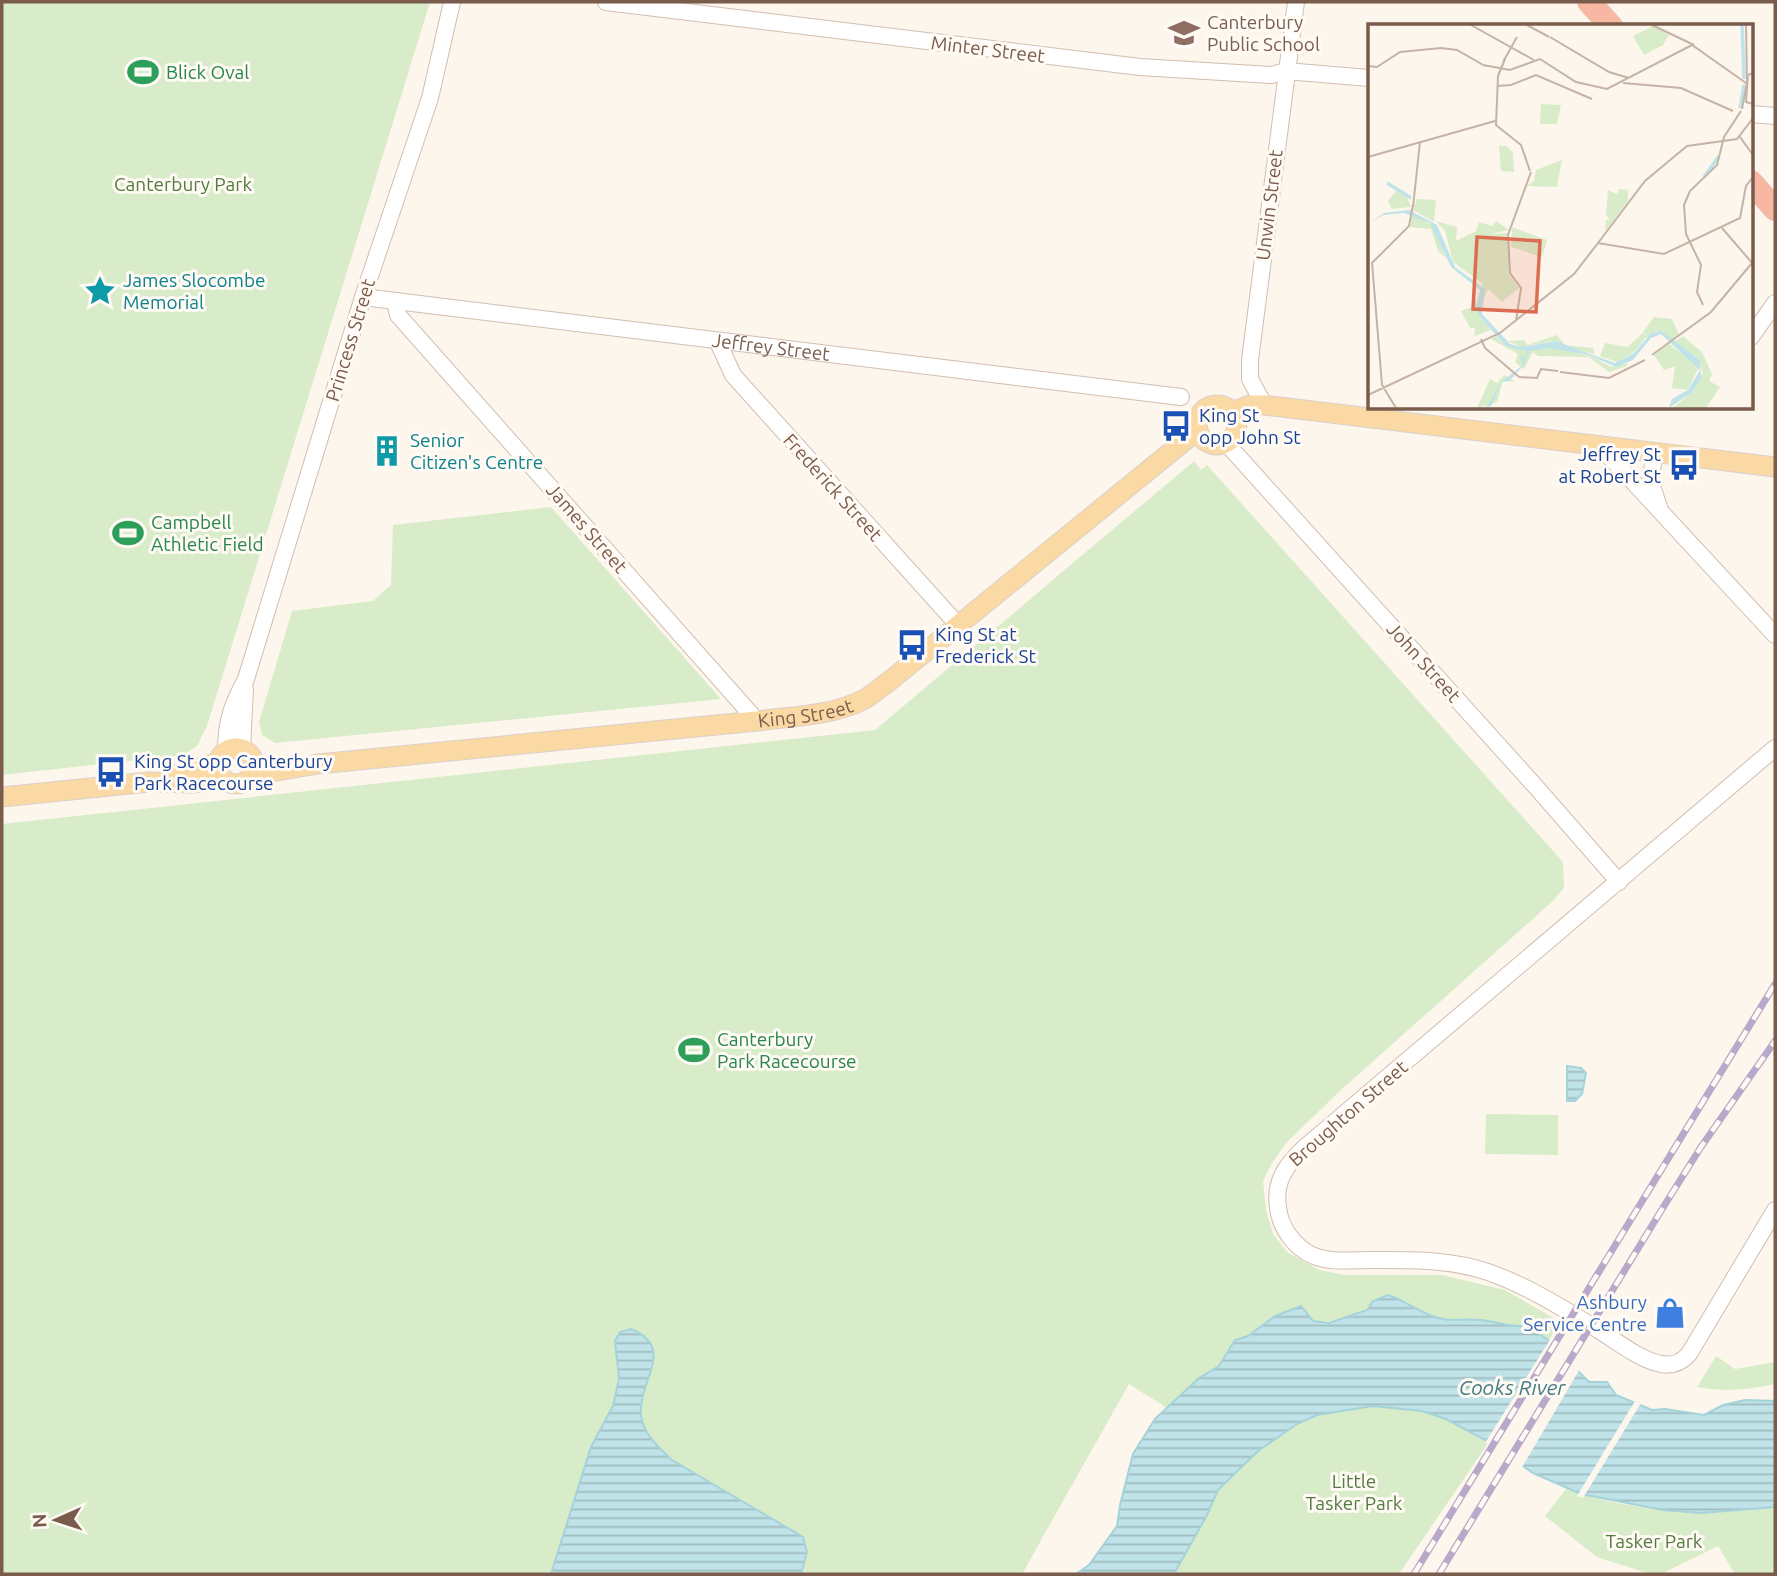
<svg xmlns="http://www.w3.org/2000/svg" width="1777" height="1576" viewBox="0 0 1777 1576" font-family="Ubuntu,sans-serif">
	<defs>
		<pattern id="water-rules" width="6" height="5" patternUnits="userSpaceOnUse" patternTransform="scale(1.75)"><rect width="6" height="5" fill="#bfe3e8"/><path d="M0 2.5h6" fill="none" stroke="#a0bbbe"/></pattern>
	</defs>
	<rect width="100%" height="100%" fill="#fdf6ec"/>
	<g fill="#d8ecc9">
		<polygon points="2,2 430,2 207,726 197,746 183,755 2,775"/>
		<path d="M1194,461L1201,470L1207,465L1563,862L1564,888L1553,901L1342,1089L1287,1142L1272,1163L1263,1181L1266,1210L1273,1234L1287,1252L1319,1270L1345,1275H1442L1505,1290L1559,1321L1549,1341L1529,1326L1514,1328L1502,1323L1478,1320L1457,1321L1434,1317L1403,1300L1373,1301C1362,1318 1333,1323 1313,1321L1301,1306L1275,1316L1248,1336L1235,1340L1219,1366L1199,1378L1167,1408L1129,1384L1022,1574H2V824L875,730Z"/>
		<polygon points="551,507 721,699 275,743 262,735 259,722 292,611 373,601 391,585 393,525"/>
		<polygon points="1486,1114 1558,1115 1558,1155 1485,1154"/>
		<path d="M1716,1356L1735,1369L1775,1362V1384C1749,1390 1723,1392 1697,1387Z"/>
		<path d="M1373,1406L1422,1411L1435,1414L1489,1442L1399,1574H1174C1191,1548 1202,1520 1217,1493C1231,1467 1287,1427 1314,1416C1332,1409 1354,1408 1373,1406Z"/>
		<path d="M1566,1489C1633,1513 1705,1515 1775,1507V1574H1735L1718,1546L1661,1574H1650L1597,1557L1545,1516Z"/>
	</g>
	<g fill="url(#water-rules)" stroke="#a5d3da" stroke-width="2">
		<polygon points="1567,1066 1581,1068 1586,1073 1582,1094 1575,1101 1567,1101"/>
		<path d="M1388,1295C1404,1300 1416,1310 1432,1316C1448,1323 1464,1318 1481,1320C1498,1322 1512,1328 1529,1326L1549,1341L1589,1382H1607L1616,1395L1652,1410L1665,1409L1704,1415L1723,1405L1745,1400L1775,1401V1507L1701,1513L1663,1510L1581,1494L1533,1473L1489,1442L1446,1419L1422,1411L1373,1406L1317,1415L1297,1424L1258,1451L1218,1490L1207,1515L1174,1574H1076L1089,1565L1117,1526L1120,1505L1133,1454L1155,1419L1199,1378L1219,1366L1235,1340L1248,1336L1275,1316L1301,1306L1313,1321L1329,1323L1367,1310L1373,1301Z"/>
		<path d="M631,1329C677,1348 638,1380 641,1415C643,1434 659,1448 672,1460L803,1537L807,1552L801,1574H551L591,1447L613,1406L619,1379L615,1341L620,1332Z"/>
	</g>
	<g fill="#fdf6ec">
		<polygon points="1551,1338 1581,1367 1521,1469 1485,1443"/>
		<polygon points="1635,1401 1641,1403 1583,1498 1577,1496"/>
	</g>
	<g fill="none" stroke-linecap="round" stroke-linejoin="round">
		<defs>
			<g id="minor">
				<polyline points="606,2 1140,67 1271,75 1286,71 1369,78"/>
				<polyline points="1751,114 1775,116"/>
				<path id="s1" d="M363,297L1181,397"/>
				<polyline points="395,301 398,315 757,721"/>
				<polyline points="1751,337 1775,303"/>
				<polyline points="718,342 733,375 958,625"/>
				<polyline points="1264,405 1250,379 1250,360 1296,2"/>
				<polyline points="1226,443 1536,787 1619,882"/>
				<polyline points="1598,444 1775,635"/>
				<polyline points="1654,451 1651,483 1659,507"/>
				<path d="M1775,748L1304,1148C1286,1165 1274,1182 1278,1207C1280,1228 1295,1248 1314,1256C1332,1263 1354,1260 1372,1260C1411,1260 1450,1259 1488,1272C1528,1286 1564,1309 1600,1331C1618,1342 1640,1360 1661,1364C1673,1366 1681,1363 1689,1354L1775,1210"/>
				<polyline points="242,749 245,688"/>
				<path d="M226,751C226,721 232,705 246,679L363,297L430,98L452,2"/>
			</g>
			<g id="major">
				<circle cx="1217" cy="425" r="20"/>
				<polyline points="1232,412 1250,405 1264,405 1775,467"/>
				<circle cx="236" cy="766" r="18"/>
				<path id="s2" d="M253,775L318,764L757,721C792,716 833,716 865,699C874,693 883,686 892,679L1198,430"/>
				<polyline points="170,776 219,762"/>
				<polyline points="2,797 149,782 193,783 224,779"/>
			</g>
			<g id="highway">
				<polyline points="1589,2 1611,26"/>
				<polyline points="1751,182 1775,209"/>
			</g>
		</defs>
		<use href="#minor" stroke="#d1beb0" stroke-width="18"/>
		<use href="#major" stroke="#dad1cd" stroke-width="21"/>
		<use href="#highway" stroke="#dad1cd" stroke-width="24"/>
		<use href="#minor" stroke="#fff" stroke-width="16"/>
		<use href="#major" stroke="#fbd9a5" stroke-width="19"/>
		<use href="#highway" stroke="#f7b7a3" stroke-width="23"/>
		<defs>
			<g id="rail">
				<polyline points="1414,1574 1775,984"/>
				<polyline points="1439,1574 1664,1206 1701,1147 1775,1041"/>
			</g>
		</defs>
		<use href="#rail" stroke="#b9a8c9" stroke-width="7"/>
		<use href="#rail" stroke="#fffaf3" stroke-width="4.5" stroke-dasharray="13" stroke-linecap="butt"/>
	</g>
	<defs>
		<symbol id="school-bare" viewBox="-9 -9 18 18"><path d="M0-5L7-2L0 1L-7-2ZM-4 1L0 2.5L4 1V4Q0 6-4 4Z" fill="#8d6e63" stroke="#fffaf3" stroke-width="2.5" paint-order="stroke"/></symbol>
		<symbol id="stadium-bare" viewBox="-9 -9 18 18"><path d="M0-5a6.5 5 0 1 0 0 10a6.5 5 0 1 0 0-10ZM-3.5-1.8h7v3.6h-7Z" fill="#2e9e5b" stroke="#fffaf3" stroke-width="2.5" paint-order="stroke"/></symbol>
		<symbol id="sight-bare" viewBox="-9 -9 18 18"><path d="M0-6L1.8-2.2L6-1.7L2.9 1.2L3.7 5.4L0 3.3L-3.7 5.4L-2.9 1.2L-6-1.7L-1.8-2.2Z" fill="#0f9aa8" stroke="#fffaf3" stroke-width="2.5" paint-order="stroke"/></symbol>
		<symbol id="bus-bare" viewBox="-9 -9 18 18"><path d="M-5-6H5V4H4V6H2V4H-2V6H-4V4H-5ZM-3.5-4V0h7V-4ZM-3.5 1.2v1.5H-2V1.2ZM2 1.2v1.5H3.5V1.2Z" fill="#1a4fb4" stroke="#fffaf3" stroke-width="2.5" paint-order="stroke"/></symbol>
		<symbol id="building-bare" viewBox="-9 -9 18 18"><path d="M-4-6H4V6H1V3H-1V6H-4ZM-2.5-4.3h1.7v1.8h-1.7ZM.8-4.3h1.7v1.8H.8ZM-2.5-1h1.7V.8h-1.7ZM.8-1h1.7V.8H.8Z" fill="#0f9aa8" stroke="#fffaf3" stroke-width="2.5" paint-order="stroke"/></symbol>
		<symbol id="shop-bare" viewBox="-9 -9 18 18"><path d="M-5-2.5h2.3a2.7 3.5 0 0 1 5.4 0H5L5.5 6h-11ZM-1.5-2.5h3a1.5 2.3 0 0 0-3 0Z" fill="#3f7fe0" stroke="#fffaf3" stroke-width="2.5" paint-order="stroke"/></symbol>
	</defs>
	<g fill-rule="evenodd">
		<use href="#school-bare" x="1162" y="11" width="44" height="44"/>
		<use href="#stadium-bare" x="121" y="50" width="44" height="44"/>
		<use href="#sight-bare" x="78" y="269" width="44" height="44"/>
		<use href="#bus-bare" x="1154" y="404" width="44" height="44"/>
		<use href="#building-bare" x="365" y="429" width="44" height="44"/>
		<use href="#bus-bare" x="1662" y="443" width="44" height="44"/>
		<use href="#stadium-bare" x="106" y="511" width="44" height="44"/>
		<use href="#bus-bare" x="890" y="623" width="44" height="44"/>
		<use href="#bus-bare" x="89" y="750" width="44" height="44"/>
		<use href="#stadium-bare" x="672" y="1028" width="44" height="44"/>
		<use href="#shop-bare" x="1648" y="1291" width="44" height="44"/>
	</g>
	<g text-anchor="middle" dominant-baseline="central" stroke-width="6" stroke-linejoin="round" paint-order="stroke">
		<g font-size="19" fill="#785e54" stroke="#fffaf3" text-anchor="start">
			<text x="1207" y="22">Canterbury<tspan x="1207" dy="22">Public School</tspan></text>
		</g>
		<g font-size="19" fill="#7a5c4d" stroke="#fffaf3">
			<text transform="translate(988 49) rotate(7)">Minter Street</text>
			<text transform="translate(1269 205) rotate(-83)">Unwin Street</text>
			<text transform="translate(350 340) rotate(-73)">Princess Street</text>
			<text stroke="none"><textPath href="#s1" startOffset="411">Jeffrey Street</textPath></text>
			<text transform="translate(833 487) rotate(48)">Frederick Street</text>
			<text transform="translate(587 528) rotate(49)">James Street</text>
			<text transform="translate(1424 662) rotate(48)">John Street</text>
			<text stroke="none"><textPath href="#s2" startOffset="556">King Street</textPath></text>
			<text transform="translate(1348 1113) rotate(-41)">Broughton Street</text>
		</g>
		<g font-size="19" fill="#27864d" stroke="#fffaf3" text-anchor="start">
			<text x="166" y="72">Blick Oval</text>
			<text x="151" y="522">Campbell<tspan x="151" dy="22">Athletic Field</tspan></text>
			<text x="717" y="1039">Canterbury<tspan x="717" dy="22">Park Racecourse</tspan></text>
		</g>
		<g font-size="19" fill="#537a41" stroke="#fffaf3">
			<text x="183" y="184">Canterbury Park</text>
			<text x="1354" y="1481">Little<tspan x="1354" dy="22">Tasker Park</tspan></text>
			<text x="1654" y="1541">Tasker Park</text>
		</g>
		<g font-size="19" fill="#0d838f" stroke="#fffaf3" text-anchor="start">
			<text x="123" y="280">James Slocombe<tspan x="123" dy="22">Memorial</tspan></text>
			<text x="410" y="440">Senior<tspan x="410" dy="22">Citizen's Centre</tspan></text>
		</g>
		<g font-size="19" fill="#164399" stroke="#fffaf3" text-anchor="start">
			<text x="1199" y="415">King St<tspan x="1199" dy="22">opp John St</tspan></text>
			<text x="1661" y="454" text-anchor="end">Jeffrey St<tspan x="1661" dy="22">at Robert St</tspan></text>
			<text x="935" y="634">King St at<tspan x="935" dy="22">Frederick St</tspan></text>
			<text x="134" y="761">King St opp Canterbury<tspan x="134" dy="22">Park Racecourse</tspan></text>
		</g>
		<g font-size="19" fill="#366cbe" stroke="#fffaf3" text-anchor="end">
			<text x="1647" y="1302">Ashbury<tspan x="1647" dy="22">Service Centre</tspan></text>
		</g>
		<g font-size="21" font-style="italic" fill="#437c86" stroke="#fffaf3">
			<text x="1512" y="1387">Cooks River</text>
		</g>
	</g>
	<g transform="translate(1368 24)">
		<rect width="385" height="385" fill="#fdf6ec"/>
		<path d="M286,293L304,295L311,311L304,316L288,307L276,315L267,317L274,309L279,312L275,308ZM315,312L334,328L344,350L341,357L352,363L338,384H305L323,369L335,349L330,334L306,318Z" fill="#d8ecc9"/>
		<path d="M285,2L301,11L295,21L276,31L265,12ZM173,80L193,81L189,100H172ZM131,122H139L145,129L146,148L133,147ZM194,136L189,163L159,162L166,157L168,146ZM251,165L260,166V177L237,207L238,196H242L238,191L240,166L249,170ZM28,167H37L43,183L24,185L20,177ZM49,175L68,176L66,198L45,186ZM44,189L65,202L78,234L70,227L63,205L42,203ZM68,197L89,203L88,217L108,207L111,198L124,202L128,197L141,206L121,210L139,209L141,250L151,264L134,278L120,265L115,276L114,259L85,238L77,207ZM144,203L179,216L174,233L143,223ZM108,275L111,292L123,306L106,312L107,304H102L93,287L106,282ZM189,311L197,321L225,324L227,330L186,320L184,317L154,323L139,317L156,316L159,321ZM128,312L138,322L185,324L223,332L243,343L259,339V342L241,348L221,333L170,332L165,328L156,345L147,338L150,330L123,315ZM272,312L276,316L266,328L249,338L232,332L237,319L259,323ZM301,320L331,342L320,366L304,364L307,342L296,346L286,331ZM136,351L148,358L135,357L129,378L109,384L122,355L129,359Z" fill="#d8ecc9"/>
		<path d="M41,186L69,201L87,243L117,265L114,290L142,320L154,323L187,317L247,339L266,329L283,309L293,307L332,336L333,355L323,369L301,384L304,375L320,366L332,346L293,310L283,314L265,336L248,343L221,331L180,324L161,327L155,342L145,353L140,357L133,358L124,381L118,384L133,358L155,341L151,330L156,335L159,327L138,322L111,292L108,282L112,266L83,243L62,199L36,189L15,191L0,200L16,189Z" fill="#bfe3e8"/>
		<path fill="none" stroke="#bfe3e8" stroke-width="3.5" d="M374,1L376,55M372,84L376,61M336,153L351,132M19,159L43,174"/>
		<path fill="none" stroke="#c5b3a7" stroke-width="2" d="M103,1L166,36M159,1L181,13M284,1L326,21M182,13L241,48L261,54M137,35L130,52L128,101L153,121L162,147M135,38L149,13M115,41L142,46L172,35L208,58L239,65L324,21L378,59M0,42L9,43L32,28L73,24L89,26L117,42M385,49L380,51L378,78L385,80M255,59L313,64L365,87M129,62L143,61L168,51L224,75M374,85L379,58L378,1M372,113L385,131M0,133L127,97M45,183L52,118M41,202L45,181M354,204L385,240M230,219L277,157L319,122L369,115L385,94M4,238L14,361L28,384M4,239L41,202M335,281L329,268L333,241L318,210L316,181L322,167L349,141L356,113L373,87M148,297L153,264L142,249L140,211L163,148M113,315L117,324L151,353M284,331L343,288L384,239M192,348L241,354L277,336M151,353L169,354L173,345L190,347M0,371L132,309L206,250L230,219L296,230L372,194L378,162L385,153"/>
		<path fill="#dc6d51" fill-opacity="0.15" stroke="#dc6d51" stroke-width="3.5" d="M109,213L172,217L168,288L105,285Z"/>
		<rect width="385" height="385" fill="none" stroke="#7a5c4d" stroke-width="3.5"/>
	</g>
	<rect width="1777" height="1576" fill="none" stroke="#7a5c4d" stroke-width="7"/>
	<g transform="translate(56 1520) rotate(267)" stroke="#fffaf3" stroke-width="5" paint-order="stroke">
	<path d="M0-5L12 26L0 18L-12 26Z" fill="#7a5c4d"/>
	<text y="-10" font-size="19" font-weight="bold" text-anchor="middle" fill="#7a5c4d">N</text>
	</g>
</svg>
